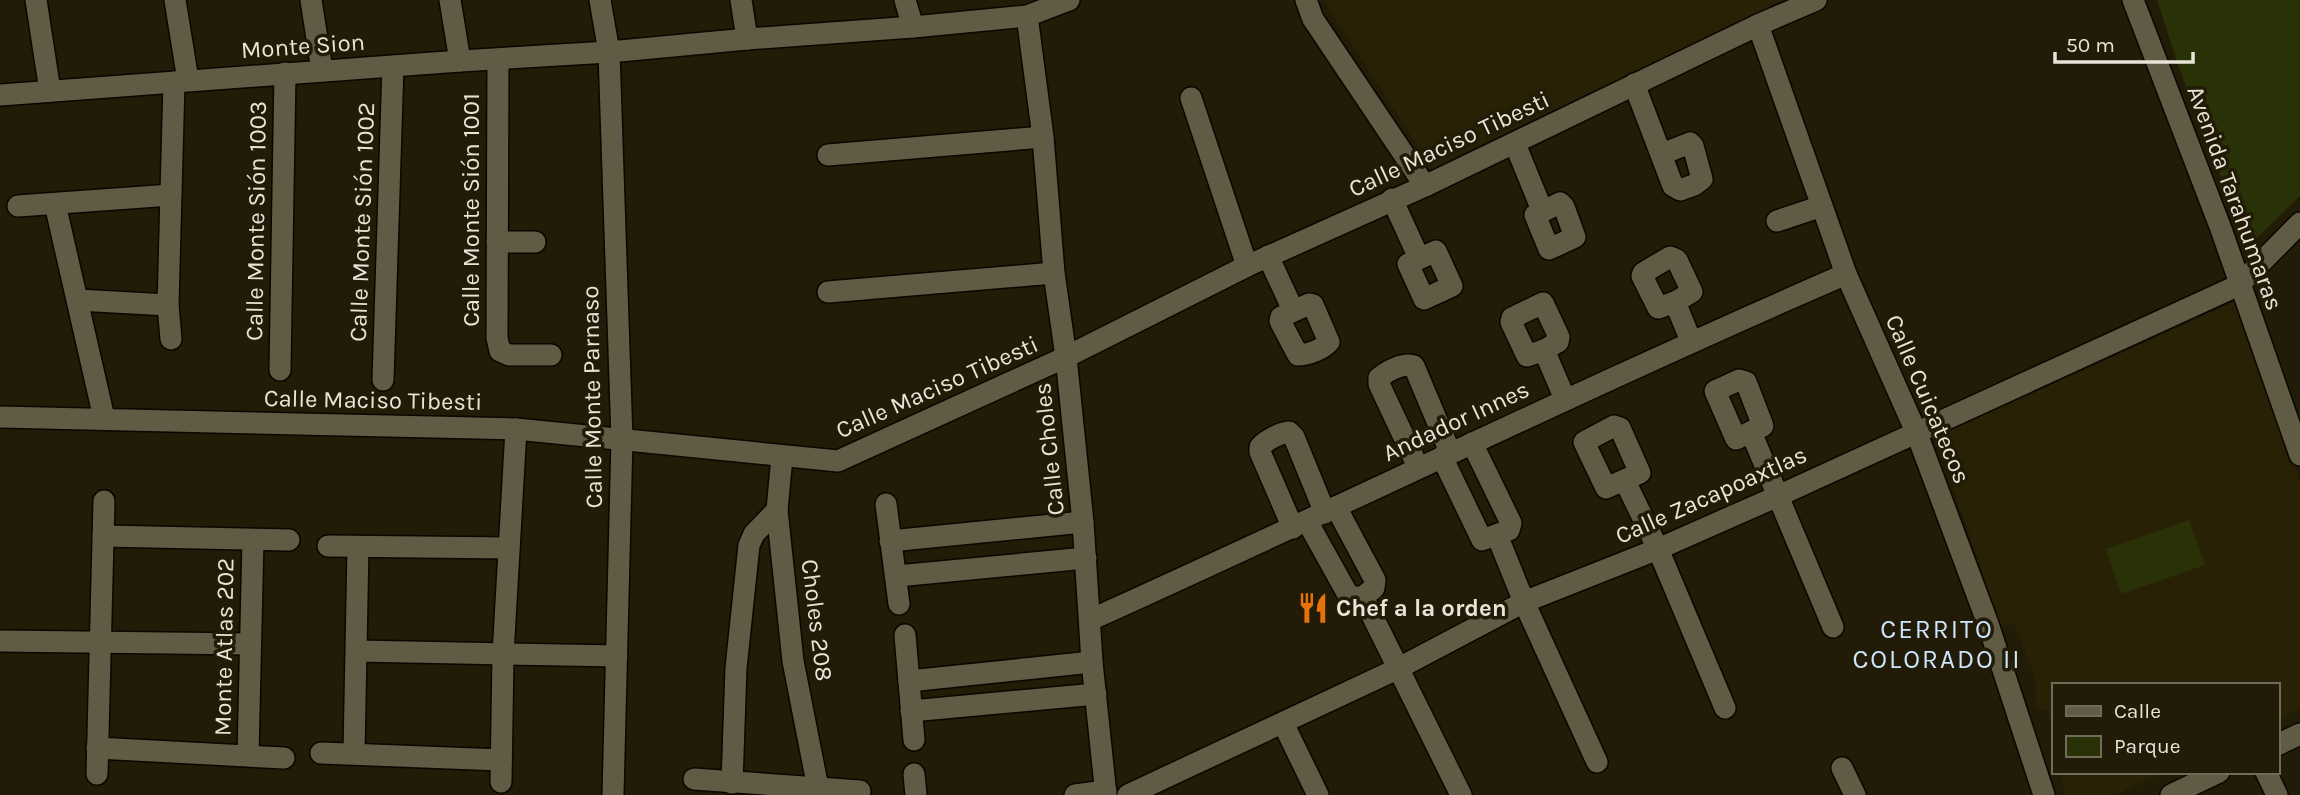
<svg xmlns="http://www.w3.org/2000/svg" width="2300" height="795" viewBox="0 0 2300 795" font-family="Karla,sans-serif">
	<rect width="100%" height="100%" fill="#211b07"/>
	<g fill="#292105">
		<polygon points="1323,0 1783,0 1432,168"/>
		<polygon points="2234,302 2300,481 2300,709 2277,720 2277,685 2053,685 2053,728 2047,710 2036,710 2036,680 2014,623 2001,627 1936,437"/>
		<polygon points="2058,772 2164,772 2115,795 2066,795"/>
	</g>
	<g fill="#293107">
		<polygon points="2157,0 2300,0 2300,196 2248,247 2179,68"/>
		<polygon points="2189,520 2205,565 2121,594 2106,549"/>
	</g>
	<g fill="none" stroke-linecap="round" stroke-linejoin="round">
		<defs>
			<g id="minor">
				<polyline points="36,0 50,91"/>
				<polyline points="175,0 188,80"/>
				<polyline points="311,0 322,70"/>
				<polyline points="450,0 460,61"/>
				<polyline points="600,0 609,52 622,439 613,795"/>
				<polyline points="741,0 747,39"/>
				<polyline points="905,0 913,27"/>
				<polyline points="1306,0 1313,19 1425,186"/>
				<polyline points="2133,0 2221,229 2300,455"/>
				<polyline points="1027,16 1043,137 1054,273 1066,357 1083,522 1092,662 1106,795"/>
				<polyline points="1758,25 1846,274 1917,434 1988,624 2044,795"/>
				<polyline points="498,59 497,338 500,351 509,355 551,355"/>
				<polyline points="1634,84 1673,186 1680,190 1694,185 1702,179 1693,146 1690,143 1662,154"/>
				<polyline points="0,95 460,61 609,52 747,39 913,27 1027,16 1069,0"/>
				<polyline points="1191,98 1247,266"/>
				<polyline points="1515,144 1542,210"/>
				<polyline points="828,155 1043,137"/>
				<polyline points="1392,199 1419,258"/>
				<polygon points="1560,203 1564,207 1575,237 1549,249 1535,215"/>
				<polyline points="55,204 104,418"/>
				<polyline points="18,206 171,195"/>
				<polyline points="1777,221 1822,206"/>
				<polyline points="497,242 535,242"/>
				<polygon points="1436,251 1452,286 1424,299 1408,264"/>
				<polyline points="1268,256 1293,310"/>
				<polygon points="1670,257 1677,260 1692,292 1675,302 1658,308 1642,276 1643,273"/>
				<polyline points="828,292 1054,273"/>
				<polyline points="78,300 168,305"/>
				<polyline points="1675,302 1691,341"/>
				<polygon points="1543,303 1559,337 1558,342 1544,350 1527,356 1511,322 1512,318"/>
				<path d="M1309,304L1313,305L1329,342C1323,349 1308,355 1298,355L1280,321L1281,317Z"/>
				<polyline points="171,339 168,305 174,82"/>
				<polyline points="1544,350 1565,399"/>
				<polyline points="280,370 285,73"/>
				<polyline points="383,380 393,66"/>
				<polygon points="1739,380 1746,382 1763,426 1736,439 1715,391"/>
				<polyline points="0,417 516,429 838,461 1066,357 1247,266 1425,186 1758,25 1816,0"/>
				<polygon points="1614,426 1620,428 1640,473 1606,488 1584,442"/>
				<polyline points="1751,432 1833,627"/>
				<polyline points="782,457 777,510 793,661 818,788"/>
				<polyline points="1442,457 1482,540 1509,530 1511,523 1472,443"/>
				<path d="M1418,467L1379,384V378C1387,371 1404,362 1414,366L1450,452"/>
				<polyline points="1625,481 1658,549 1725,708"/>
				<polyline points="886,504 899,604"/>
				<polyline points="1307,521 1347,593 1352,597 1363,597 1374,588 1375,580 1336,507"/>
				<path d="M1293,528L1260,452V447C1266,440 1280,433 1289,432L1294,437L1325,513"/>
				<polyline points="1497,535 1524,602 1597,762"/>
				<polyline points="103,536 289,540"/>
				<polyline points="890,541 1083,522"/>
				<polyline points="328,546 509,548"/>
				<polyline points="897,576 1086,558"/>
				<polyline points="1363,597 1461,795"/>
				<path d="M1090,620C1343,506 1592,384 1846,274"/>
				<polyline points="905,635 914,740"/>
				<polyline points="0,641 250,644"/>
				<polyline points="357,651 617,656"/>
				<polyline points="909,681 1092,662"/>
				<polyline points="911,711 1096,694"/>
				<polyline points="1283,723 1318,795"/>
				<polyline points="2277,745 2300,734"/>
				<polyline points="97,748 284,758"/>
				<polyline points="321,753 501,760"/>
				<polyline points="354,753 358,547"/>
				<polyline points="248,755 253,540"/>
				<polyline points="1842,768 1855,795"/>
				<polyline points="2266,772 2277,795"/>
				<polyline points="97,774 104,501"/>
				<polyline points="914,774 916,795"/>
				<polyline points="694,779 860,791"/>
				<polyline points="501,782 503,655 516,429"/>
				<polyline points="732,783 736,668 749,545 754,534 777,510"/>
				<polyline points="1075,795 1106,791"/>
				<polyline points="1128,795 1397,669 1524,602 1658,549 1778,496 2239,285 2300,223"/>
				<polyline points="2171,795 2219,772"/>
			</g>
		</defs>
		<use href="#minor" stroke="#0b0600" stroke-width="24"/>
		<use href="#minor" stroke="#615a44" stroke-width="21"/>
	</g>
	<defs>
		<symbol id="restaurant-bare" viewBox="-9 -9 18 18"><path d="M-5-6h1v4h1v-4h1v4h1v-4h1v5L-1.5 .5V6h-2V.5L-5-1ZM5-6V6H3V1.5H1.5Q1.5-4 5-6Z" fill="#e8710a" stroke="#211b07" stroke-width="2.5" paint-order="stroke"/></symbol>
	</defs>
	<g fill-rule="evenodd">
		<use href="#restaurant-bare" x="1291" y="586" width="44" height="44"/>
	</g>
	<g text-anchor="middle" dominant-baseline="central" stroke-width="7" stroke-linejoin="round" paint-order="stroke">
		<g font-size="24" fill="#e8e4d8" stroke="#211b07">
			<text transform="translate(303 46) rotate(-4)">Monte Sion</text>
			<text transform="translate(1449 144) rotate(-25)">Calle Maciso Tibesti</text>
			<text transform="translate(2235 198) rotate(70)">Avenida Tarahumaras</text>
			<text transform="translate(471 210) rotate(-90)">Calle Monte Sión 1001</text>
			<text transform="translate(256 221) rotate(-89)">Calle Monte Sión 1003</text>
			<text transform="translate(362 222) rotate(-88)">Calle Monte Sión 1002</text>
			<text transform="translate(937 387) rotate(-24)">Calle Maciso Tibesti</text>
			<text transform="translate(592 397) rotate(-91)">Calle Monte Parnaso</text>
			<text transform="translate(1928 399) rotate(67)">Calle Cuicatecos</text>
			<text transform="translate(373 400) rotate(1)">Calle Maciso Tibesti</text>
			<text transform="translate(1456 421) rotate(-25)">Andador Innes</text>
			<text transform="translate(1049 449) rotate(-96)">Calle Choles</text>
			<text transform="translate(1711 495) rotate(-24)">Calle Zacapoaxtlas</text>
			<text transform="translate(817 620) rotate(83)">Choles 208</text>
			<text transform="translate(224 647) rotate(-89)">Monte Atlas 202</text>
		</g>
		<g font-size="24" font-weight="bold" fill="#e8e4d8" stroke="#211b07" text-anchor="start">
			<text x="1336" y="608">Chef a la orden</text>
		</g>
		<g font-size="26" letter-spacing="2" fill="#cbe5fa" stroke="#211b07">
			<text x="1937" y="629">CERRITO<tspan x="1937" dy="30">COLORADO II</tspan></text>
		</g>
	</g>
	<rect x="2052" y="683" width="228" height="91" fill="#211b07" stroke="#716b5b" stroke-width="2"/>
	<rect x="2066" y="706" width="35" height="10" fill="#615a44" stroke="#716b5b" stroke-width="2"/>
	<text x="2114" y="718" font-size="21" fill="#e8e4d8">Calle</text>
	<rect x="2066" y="736" width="35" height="21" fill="#293107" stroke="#716b5b" stroke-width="2"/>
	<text x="2114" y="753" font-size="21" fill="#e8e4d8">Parque</text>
	<path d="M2055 52v10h138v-10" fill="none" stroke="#e8e4d8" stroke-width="3.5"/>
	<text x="2066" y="52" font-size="21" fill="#e8e4d8" stroke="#211b07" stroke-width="5" paint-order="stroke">50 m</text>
</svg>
